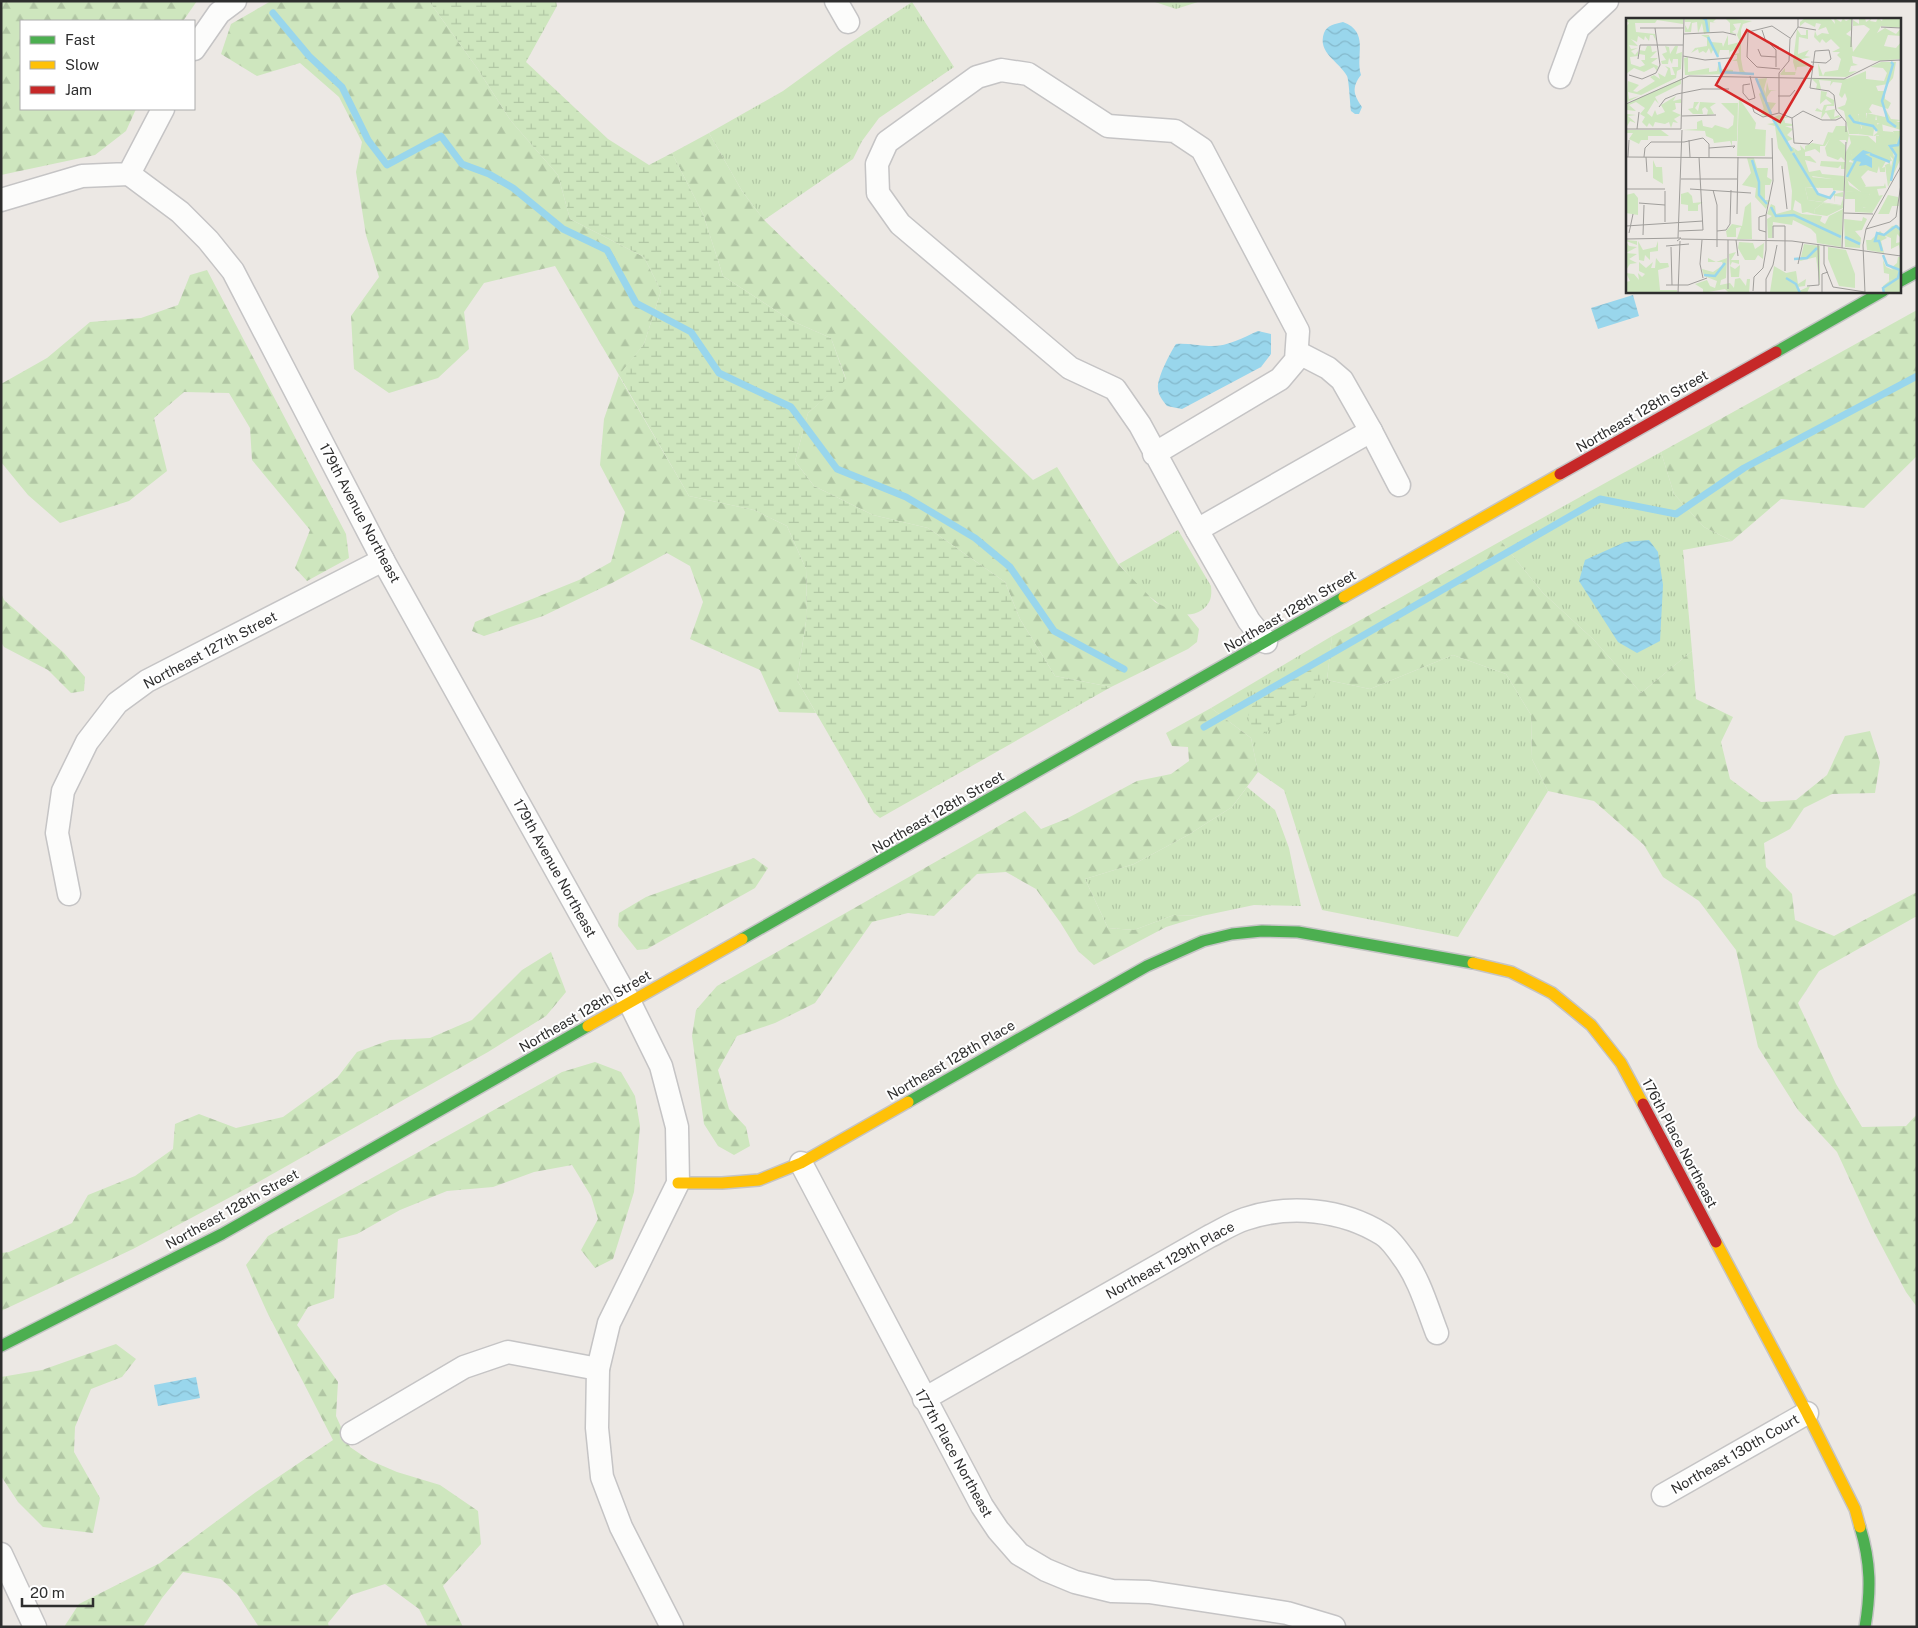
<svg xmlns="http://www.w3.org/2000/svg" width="1918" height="1628" viewBox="0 0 1918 1628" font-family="'Public Sans',sans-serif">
	<defs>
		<pattern id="grass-tufts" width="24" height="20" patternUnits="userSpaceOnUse" patternTransform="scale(1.25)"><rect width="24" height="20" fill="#cee6be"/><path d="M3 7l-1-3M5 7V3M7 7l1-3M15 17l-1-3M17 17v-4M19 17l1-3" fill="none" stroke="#b1c6a4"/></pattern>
		<pattern id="forest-firs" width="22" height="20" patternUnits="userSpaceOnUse" patternTransform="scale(1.25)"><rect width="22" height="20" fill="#cee6be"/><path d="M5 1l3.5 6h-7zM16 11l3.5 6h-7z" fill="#b1c6a4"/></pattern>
		<pattern id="wetland-marsh" width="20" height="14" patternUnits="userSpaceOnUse" patternTransform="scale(1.25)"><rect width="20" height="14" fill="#cee6be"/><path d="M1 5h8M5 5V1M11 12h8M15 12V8" fill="none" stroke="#b1c6a4"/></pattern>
		<pattern id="water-waves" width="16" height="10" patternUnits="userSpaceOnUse" patternTransform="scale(1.25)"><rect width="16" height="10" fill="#99d6ec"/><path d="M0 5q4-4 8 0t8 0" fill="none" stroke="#84b8cb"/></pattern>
	</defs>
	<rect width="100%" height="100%" fill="#ece8e4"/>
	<g fill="url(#grass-tufts)">
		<polygon points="1152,1 1201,1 1176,9"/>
		<polygon points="912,2 954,67 879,118 862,141 853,159 764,220 742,191 709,133 783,91 841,49"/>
		<polygon points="1661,452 1674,494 1704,527 1732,541 1683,550 1692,651 1641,693 1594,640 1543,593 1501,541"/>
		<path d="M1178,530L1211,586C1212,597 1211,603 1202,610C1173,629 1135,583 1119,564Z"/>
		<polygon points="1332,636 1327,680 1370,689 1453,655 1506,674 1531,715 1532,759 1548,791 1458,937 1322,910 1284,790 1258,772 1251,738 1211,708"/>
		<polygon points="1247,787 1275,810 1289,848 1301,906 1254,905 1202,916 1174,915 1134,930 1108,928 1085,879 1134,864 1188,835 1232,807"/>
	</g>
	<g fill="url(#forest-firs)">
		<polygon points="1,1 197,1 183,21 21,21 21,109 136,109 126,131 95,155 1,175"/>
		<polygon points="271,1 429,1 477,68 511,121 558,175 570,219 644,257 661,291 644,344 619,376 689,496 754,510 787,526 806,569 807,615 797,680 816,713 779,712 760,670 690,639 703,602 690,566 667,553 612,583 543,616 484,636 472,631 475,622 579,580 611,562 625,512 600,465 604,419 619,375 555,266 484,283 464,312 469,349 438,378 389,393 354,369 351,316 379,277 366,235 356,172 362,142 339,97 300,63 257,76 221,54 231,24"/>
		<polygon points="709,133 742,191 764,220 1033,480 1057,467 1118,564 1155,602 1171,610 1187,614 1199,629 1197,642 1188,649 1111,687 1055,676 1020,619 1005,582 928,528 873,515 814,486 795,461 808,413 846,379 831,338 792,321 723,276 703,214 672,153"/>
		<polygon points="207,270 346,534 349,558 307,581 295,568 310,530 252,460 250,428 229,393 184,392 154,418 167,471 129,501 60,523 28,495 1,462 1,384 47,358 90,322 141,318 178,305 190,275"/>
		<polygon points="1917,310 1917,456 1864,508 1781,499 1732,541 1704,527 1674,494 1661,452"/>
		<polygon points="1501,541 1543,593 1594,640 1641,693 1692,651 1696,699 1733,717 1721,742 1730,779 1761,802 1796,800 1827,775 1845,736 1870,731 1880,762 1875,793 1832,794 1804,808 1790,829 1764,843 1766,867 1792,894 1795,920 1834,936 1917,892 1917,916 1819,971 1798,1003 1836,1084 1862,1127 1906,1126 1917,1114 1917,1307 1906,1292 1872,1228 1837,1152 1798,1110 1758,1047 1736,950 1699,901 1663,877 1644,845 1594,801 1548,791 1532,759 1531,715 1506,674 1453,655 1370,689 1327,680 1332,636"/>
		<polygon points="1,593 4,600 64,653 85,677 84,691 71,693 48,670 4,647 1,642"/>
		<polygon points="1211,708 1251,738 1258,772 1232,807 1188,835 1134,864 1085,879 1108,928 1134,930 1174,915 1202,916 1166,927 1094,965 1078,951 1060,922 1036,889 1006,872 977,874 934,916 908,913 872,922 815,1003 775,1023 737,1036 718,1070 729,1109 746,1127 750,1146 734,1155 718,1146 704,1124 692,1036 696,1010 717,986 1025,811 1041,829 1066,819 1137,781 1171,774 1189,761 1188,747 1172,746 1166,733"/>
		<polygon points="754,858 768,868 755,888 647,949 637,950 618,926 619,913 646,897"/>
		<polygon points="551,952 566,992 546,1016 488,1052 253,1185 133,1249 1,1311 1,1253 9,1252 72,1223 88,1195 135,1176 173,1149 175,1124 199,1114 236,1128 283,1117 337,1078 357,1052 390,1040 430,1038 472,1020 522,970"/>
		<polygon points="595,1062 621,1072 635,1096 640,1126 634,1192 613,1259 595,1268 581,1250 598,1219 591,1196 572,1165 534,1172 493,1187 447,1191 400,1210 357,1234 338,1239 334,1298 308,1307 297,1325 338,1382 336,1416 350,1447 369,1460 397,1472 440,1485 478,1511 481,1544 443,1586 463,1627 428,1627 419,1609 385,1584 351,1595 328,1623 329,1627 259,1627 238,1595 221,1579 183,1572 162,1598 143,1627 64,1627 79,1604 160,1563 256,1492 333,1440 267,1312 246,1265 268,1236 562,1072"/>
		<polygon points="116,1344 136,1359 122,1377 91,1389 75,1427 74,1452 100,1498 93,1533 43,1527 18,1502 1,1476 1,1377 42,1370"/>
	</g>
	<g fill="url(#wetland-marsh)">
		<polygon points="429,1 556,1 557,6 526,62 608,139 649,165 672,153 703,214 723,276 792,321 831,338 846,380 808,413 795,461 814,486 873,515 928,528 1005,582 1020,619 1055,676 1111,687 880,818 874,813 797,680 807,615 806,569 787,526 754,510 689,496 619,375 644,344 661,291 644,257 570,219 558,175 511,121 477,68"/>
		<polygon points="1315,664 1322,675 1314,698 1302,711 1263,734 1249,724 1248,711 1264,693"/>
	</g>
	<g fill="url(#water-waves)">
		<path d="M1343,22C1370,32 1355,55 1361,75C1351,88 1354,95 1362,107L1359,114H1355L1351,111C1350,104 1349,80 1347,76C1339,61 1317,53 1324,33C1327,25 1335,24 1343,22Z"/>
		<polygon points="1633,295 1639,316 1598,329 1591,308"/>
		<path d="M1258,331L1271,334V354L1261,367L1182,409L1167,406C1163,401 1158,395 1158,388C1157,378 1170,353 1176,344C1188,343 1197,346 1209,346C1227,347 1242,338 1258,331Z"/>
		<polygon points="1649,540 1658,552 1663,585 1660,641 1637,653 1618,642 1579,581 1585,560 1625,542"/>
		<polygon points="196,1377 200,1398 158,1406 154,1385"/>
	</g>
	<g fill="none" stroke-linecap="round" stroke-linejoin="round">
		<g stroke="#99d6ec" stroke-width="7">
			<polyline points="273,13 309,56 342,87 368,140 387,165 441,136 462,164 489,174 513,188 563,229 607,250 636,303 691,332 719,373 791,407 837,469 906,497 975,538 1010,567 1054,631 1124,669"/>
			<polyline points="1204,727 1600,499 1676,514 1744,468 1917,376"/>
		</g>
		<defs>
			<g id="street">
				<polyline points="836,1 848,22"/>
				<polyline points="194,49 219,13 235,1"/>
				<polyline points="1560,77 1578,28 1607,1"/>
				<polyline points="129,174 180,212 208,240 233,271 383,560 630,1003 661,1066 677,1127 678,1183 609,1323 598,1369 597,1428 602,1477 621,1527 672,1627"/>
				<polyline points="1,200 82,176 129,174 163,109"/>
				<polyline points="1371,431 1399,485"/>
				<polyline points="1154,454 1280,379 1296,360 1298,331 1202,149 1175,131 1108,126 1028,74 1001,70 977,77 887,142 877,164 878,193 900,224 1070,368 1115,389 1140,425 1197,530 1249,621 1266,642"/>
				<polyline points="1197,530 1371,431 1342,380 1328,368 1297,352"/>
				<polyline points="69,894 57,833 63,791 87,742 117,703 147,681 383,560"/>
				<polyline points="801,1163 982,1506 998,1530 1019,1554 1046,1570 1075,1582 1112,1591 1149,1592 1287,1613 1334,1627"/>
				<path d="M924,1399L1210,1236C1222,1230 1233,1223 1245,1219C1289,1204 1342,1209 1382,1234C1389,1238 1397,1249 1402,1256C1419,1278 1427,1307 1437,1333"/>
				<polyline points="352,1433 464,1367 508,1352 598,1369"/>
				<polyline points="1663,1495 1807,1413"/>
				<polyline points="1,1554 35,1627"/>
			</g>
			<g id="fast">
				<polyline points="1899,282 1917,272"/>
				<polyline points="1776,352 1883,291"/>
				<polyline points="742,939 1344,597"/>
				<polyline points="908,1102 1147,966 1203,941 1232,934 1262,931 1298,932 1473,963"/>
				<polyline points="1,1346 222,1234 588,1026"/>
				<path d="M1860,1527C1871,1563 1871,1591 1865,1627"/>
			</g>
			<g id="slow">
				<polyline points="1344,597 1560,474"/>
				<polyline points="1473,963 1511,972 1552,993 1591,1025 1621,1063 1643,1104"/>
				<polyline points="588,1026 742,939"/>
				<polyline points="678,1183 722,1183 759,1180 801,1163 908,1102"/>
				<polyline points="1716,1242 1807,1413 1855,1509 1860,1527"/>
			</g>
			<g id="jam">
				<polyline points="1560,474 1776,352"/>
				<polyline points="1643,1104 1716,1242"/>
			</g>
		</defs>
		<use href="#street" stroke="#c5c4c5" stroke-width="25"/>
		<use href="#fast" stroke="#c5c4c5" stroke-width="14"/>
		<use href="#slow" stroke="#c5c4c5" stroke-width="14"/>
		<use href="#jam" stroke="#c5c4c5" stroke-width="14"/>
		<use href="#street" stroke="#fcfcfb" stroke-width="22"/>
		<use href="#fast" stroke="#4caf50" stroke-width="11"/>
		<use href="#slow" stroke="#ffc107" stroke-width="11"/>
		<use href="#jam" stroke="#c62828" stroke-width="11"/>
	</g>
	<g text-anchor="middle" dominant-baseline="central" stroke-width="4" stroke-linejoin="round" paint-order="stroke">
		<g font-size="14" fill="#2e2e2e" stroke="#fff">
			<text transform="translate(1642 411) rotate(-30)">Northeast 128th Street</text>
			<text transform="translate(360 513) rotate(62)">179th Avenue Northeast</text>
			<text transform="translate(1290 611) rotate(-30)">Northeast 128th Street</text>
			<text transform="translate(210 650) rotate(-28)">Northeast 127th Street</text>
			<text transform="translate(938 812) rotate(-30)">Northeast 128th Street</text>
			<text transform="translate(555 868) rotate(61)">179th Avenue Northeast</text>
			<text transform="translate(585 1011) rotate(-30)">Northeast 128th Street</text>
			<text transform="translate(951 1060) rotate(-30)">Northeast 128th Place</text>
			<text transform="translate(1680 1143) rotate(62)">176th Place Northeast</text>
			<text transform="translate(232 1209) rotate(-29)">Northeast 128th Street</text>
			<text transform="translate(1170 1260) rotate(-29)">Northeast 129th Place</text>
			<text transform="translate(954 1453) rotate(61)">177th Place Northeast</text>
			<text transform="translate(1735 1454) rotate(-30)">Northeast 130th Court</text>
		</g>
	</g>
	<g transform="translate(1626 18)">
		<rect width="275" height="275" fill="#ece8e4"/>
		<path d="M113,80L130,105L129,111L140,112L139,138H111ZM234,95L241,100V95L250,97L247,118L232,116L236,110L232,98ZM256,104L257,113L267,114L270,119L271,127H265L269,143L265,149L267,141L264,138L266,143H260L256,150L259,149V154H254L253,148L251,155L242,152L235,159L240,168L237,170L244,176L237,190H246L251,178L257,177L246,195L229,194V181H219V173L235,174L221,162L224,150L228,148L224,128L220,134L225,125L223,117L242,118L250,125V118H253L249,108ZM202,114L208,115L199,128H194V135L189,131L179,134V140L170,138L168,130L172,133L175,132L174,127L179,132V128L186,125L197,127ZM27,142L30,149H36L37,166L27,160ZM185,159L206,161L209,170H194ZM179,169L187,170L192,176L202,179L209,173V176L217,174V179L209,178V185L208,177L197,184L182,182ZM62,174L66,178L67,185L77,184L72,187V193H62V187L55,186V176ZM262,177L272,179L273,188H266L263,196H252ZM197,185L217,188V190L201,198L188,196L189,191ZM272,207L275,220L271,216L270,225L275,224V237L273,227L265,231V220L257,217L266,208ZM272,239H275V275H271L266,261L263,263V256L258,255L257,242L260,249L267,252L265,250L271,245Z" fill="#cee6be"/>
		<path d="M3,0H57V6L31,2L29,5H9L10,14L29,16L30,23L27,17H24L23,23L19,18L18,22L12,18L11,24L5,21L12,28L3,27L5,31L12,30L5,33L9,37L12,33V38L4,39L5,46L14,49L19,47L15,42H19V37L13,36V32L19,33L21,28H25L26,34L31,33L24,40H32L25,45L32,48L31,53L28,49L18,54L8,50L0,56V9L3,5L0,3ZM59,0L63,1L91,0L87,4L90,5L84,4V14L78,16L76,5L72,15L71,4L66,5L65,14H59V7L62,12L65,4H59ZM99,0L126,3L117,6L115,12V41L117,52L122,57L114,56L111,43H106L111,41V37H105L113,35L112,29L104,34V39L103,32H94L92,40L88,30L85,36L83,30L80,35L77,33L73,35L72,31L65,35L69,30L81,28V20L75,17H83L85,24L96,25L97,29L102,17V27L114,24L111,17L115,5L107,6L110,11L106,14L111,16L104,15V5ZM179,0H204L209,6L208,0L215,4L217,0L220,3L226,0L225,12L220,16L225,19L227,34L244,11L238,7L227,8V2L233,6V0H239L240,4L246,0L244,3L250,4L252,0L256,3L257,0H275V10L255,8L251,15L259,10L270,16L275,10V18L262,17L258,28L270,30L275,24V41L249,43L226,38L227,45L232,47L225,48L223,54L231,53L220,59L193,58L192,45L197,58L199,54L212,52L215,41L211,37L214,34H206L214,30L205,21L200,25L196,21L194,25L188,19L189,13L191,18L196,15L203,16L200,9L192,12L195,6L190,5L189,9L179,4L174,8V4ZM171,11L175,17H180V12H182V21L173,19L172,36L183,32L179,38L185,39L171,42L184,48L171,49L169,57H155L154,56L159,50V54H170L167,44ZM39,28L43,29L44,36L49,28H52L50,36L56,34L55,51L51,53L50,60L15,77L2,74L3,81L13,78L0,85L2,63L13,67L7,73L11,74L29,63L24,59L28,57L34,61L32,55L39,59L42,51L39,48L44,50L45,57H49L46,49H52V41H47L46,46L43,40L42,46H36L35,43L40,42L36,36L41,34ZM62,39V54L83,50V54L91,53L93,43L95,51L107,52V56L59,57L58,40ZM255,44H270L267,60L262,66L250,68L252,73H259V81L265,85L262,91L246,86L243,91L246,95H240L241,100L232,96L236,113L232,116H223L218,93L211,90L219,87L221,81L219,75L216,80L213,77L216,65L207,64L204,68L205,63L193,62L195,71H190L191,66L185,60L221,61L240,53V61L258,63L261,55L257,50L244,49ZM55,61V66L29,79L33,86L29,82L21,95L26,99L29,92L31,97L39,94L35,87L50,78L47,83L55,81V85H49L50,91L46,93L55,97L48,101L52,105L47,104L45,110L43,104L39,106L29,104L27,109L23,105L21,109L16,104L19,99L14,96L19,90L10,84L3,87L10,93L1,92V96L10,97L2,98L10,105L4,103L0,110V86ZM141,64L143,72L151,73H145L141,79V84L150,85L145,92L147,99L134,97L137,96ZM195,73L201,74L200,78L208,82V88H201L199,93L209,91L208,99L213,97L214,99L205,102L200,94L195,101L196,94L189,93L191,90L196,93L198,87L206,86L200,81L194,86ZM68,84H73L69,90L72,93L74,84L90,85L84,89L88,96L81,97L82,92L79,89L76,91L77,96H67L62,91L67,90ZM95,85H112L111,123H106V128L104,123L88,125L87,121L80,118L79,113L57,112L71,111V104L76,102L77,108L86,110L89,107L102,111L107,107L108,98ZM260,92L265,101L275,102L270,104H275V112L251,105L255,117L247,118L252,114L244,102H251L250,97L259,99ZM153,97L163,100H158L159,105L166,106V108H159L167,111L161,117L167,121L162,123V127L168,130L170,138H184L191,145L179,142L183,154L194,152L196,156L218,158V173L207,172L206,161L186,158L194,170L179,169L182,182L215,187L217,180V188L197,185L189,191L188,196L181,194L176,195L175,186L169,182L167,192L176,196L196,198L194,203L199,206L203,198L217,191L215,229L191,225L190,216L185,211L167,202L166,207L147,204L146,220H142L141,201L146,198L141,196L145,186L149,188L150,196L165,192L166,173L161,144L152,130L149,108L141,106L148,105L146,100ZM210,108H220L223,117L221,127L220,122H213L219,127V143L215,139L212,142L201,138L199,130ZM0,112H35L43,118H22V122H15L13,126L3,121L7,115H0ZM267,113H275L274,142L262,169L259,147L264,145L265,149L270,139L263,128L271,126ZM224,127L227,133L223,144L229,145L221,160L223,167L235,174V169L258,168L259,165L260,170L251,171L253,178L246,191L234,189L244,176L219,173L220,134ZM121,140H128L131,150H142L141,159L146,162L144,167H139V182H144L140,191L129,179L130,170L116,167L125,155ZM195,143L219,144V151H215V147L212,150L194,148ZM8,175L12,180V197L0,195V177ZM125,184L126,221H111L115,209L110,210V219H101L100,213L106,206L116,208L119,189ZM237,199L241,201L236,212L229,213L235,220L234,230L219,229L218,201L236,203ZM254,213L261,220L255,223L258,235L241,232L240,222H245ZM0,222L11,223V227L0,223L3,228L11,229L0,235L11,236L3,241L11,245L4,246L0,252ZM12,223L17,232L30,229L32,223V233L24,234V242L19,237L18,243L13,242ZM113,224L127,225L129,231L138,225L137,241L132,237L129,242H119L112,230ZM178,226L194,228V268L190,239L174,243ZM202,229L220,232L229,256V270L213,268L202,241ZM110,234L105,242H113V246L106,244L104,248L109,251L114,247L113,259H105L103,236ZM30,240L34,245H42L43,249L32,252L34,272H51V275H0V264L4,263L0,255L8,256L13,262L12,255L16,259L19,256L13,253V244L20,250L27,244L25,250H29ZM82,240L90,244L101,240L100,260L95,262L94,267L104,265L108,270L109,261L114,260L120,268L121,261H124L123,275H103L99,271L77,275V271L69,266L81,262L84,268L89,270L91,263L78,258L76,251L87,254L97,247L96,244H82ZM148,248L160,255L170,253L172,266L180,261L179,268L171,269L173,273L184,268L181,275L144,274ZM272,256L273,275H258L257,268Z" fill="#cee6be"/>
		<path d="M141,60L138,71L141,79L138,83L140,96H137L135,95L138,91L133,76L136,73L132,61ZM233,129L244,134L237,132L227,142L235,144L233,148L247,149L246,142L239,136H249V154L242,152L232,157L226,153L229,145L223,141L226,136L234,134Z" fill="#cee6be"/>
		<path d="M237,132L246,135L239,136L246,140V150L240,147L233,148L235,144L226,142Z" fill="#99d6ec"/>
		<path fill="none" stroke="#99d6ec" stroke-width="2.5" d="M77,0L80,2L82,14M82,19L92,39M93,44L95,54L128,56M265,44L267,46L256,83L262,103L270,109M130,60L145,96M223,97L228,104L247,108L251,113M147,101L166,133M167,135L192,176L204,180L209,173M244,136L264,144M126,142L133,164V177L141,186M221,159L230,142M265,163L270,137L264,128L272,127L275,118M145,189L150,198L168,197L215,219M219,219L234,226M256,233L253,223H249L251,215L258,217L270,208L275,212M257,237L261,247L274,252L272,260L257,270L258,275M168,241L181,240L191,230M78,257L89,258L99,245M160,260L170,266L174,275"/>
		<path fill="none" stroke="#a09e9b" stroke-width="1" d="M146,8L122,14L121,39L131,49L154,51M146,8L164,20M172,9L190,12M255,9L275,10M14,10H58M29,10L34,47M136,12L139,21L150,32V49M58,16L97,14L110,17M225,29L226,0M132,31L135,38L150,39M189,33L184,70L203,73L208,77M57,38L79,42L104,40M12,41L14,27H57M185,44L200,45L205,41L203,32L189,33M3,57L16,61L30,55L34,47M124,58L129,80L123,82L117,75V67L124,66M208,77L210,92L220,104V114M152,78H164L169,72M0,86L63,58L218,61L254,43L275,42M126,87L128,94L137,99L153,95L166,100L177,93L196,102H210L216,99M33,89L39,81L51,76L76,71H103M153,95V55L163,43L164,21L172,9V0M56,98L90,97M166,100L168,125M0,111H55L58,0M11,111L13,94M63,122L64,139M168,125L183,126L187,122M83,130L109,128L107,130M0,139L147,140M2,139L3,122M18,139L19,130L25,124H58L77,120L83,126V140M20,139L21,154M156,148L161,191M55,161H111M0,171H39M64,171L125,175M87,172L91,187V229M13,185L39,187M218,195L247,196M111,196L112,139M140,197L133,199V212L140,214M39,204V173M0,208L77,203M240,211L264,204L270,199L275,166M53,213L77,212L73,139M91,213L100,212L104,206L105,172M3,215L7,196M17,217L18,187M52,220L56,112M147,220V208H159V253M0,221L55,220L51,223M55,221L166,223L275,238M76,222L74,246L77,260M110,222L112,238M198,227V246L207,269L239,274M40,228L63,226M45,229L46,267M216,230L220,124M172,246L177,224M40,267H62L81,260M181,268L193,267L192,226M102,271V222M127,273L128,259L137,250L140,232V197L147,163L146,120M52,275L54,223M140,275V261L147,247L151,227M196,275V256L202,254M239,275L237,227L240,211L275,148"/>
		<path fill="#d62828" fill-opacity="0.15" stroke="#d62828" stroke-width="2.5" d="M121,12L186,49L154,104L90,67Z"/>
		<rect width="275" height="275" fill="none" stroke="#2e2e2e" stroke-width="2.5"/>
	</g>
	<rect width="1918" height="1628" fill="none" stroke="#2e2e2e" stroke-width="5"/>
	<rect x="20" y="20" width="175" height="90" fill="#ffffff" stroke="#ababab"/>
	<rect x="30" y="36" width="25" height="8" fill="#4caf50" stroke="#ababab"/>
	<text x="65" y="45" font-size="15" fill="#2e2e2e">Fast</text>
	<rect x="30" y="61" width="25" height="8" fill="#ffc107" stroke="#ababab"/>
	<text x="65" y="70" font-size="15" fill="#2e2e2e">Slow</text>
	<rect x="30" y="86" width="25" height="8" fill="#c62828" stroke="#ababab"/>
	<text x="65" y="95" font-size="15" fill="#2e2e2e">Jam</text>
	<path d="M22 1598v8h71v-8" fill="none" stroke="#2e2e2e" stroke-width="2.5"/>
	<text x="30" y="1598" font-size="15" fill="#2e2e2e" stroke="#ffffff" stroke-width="4" paint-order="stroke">20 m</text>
</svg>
